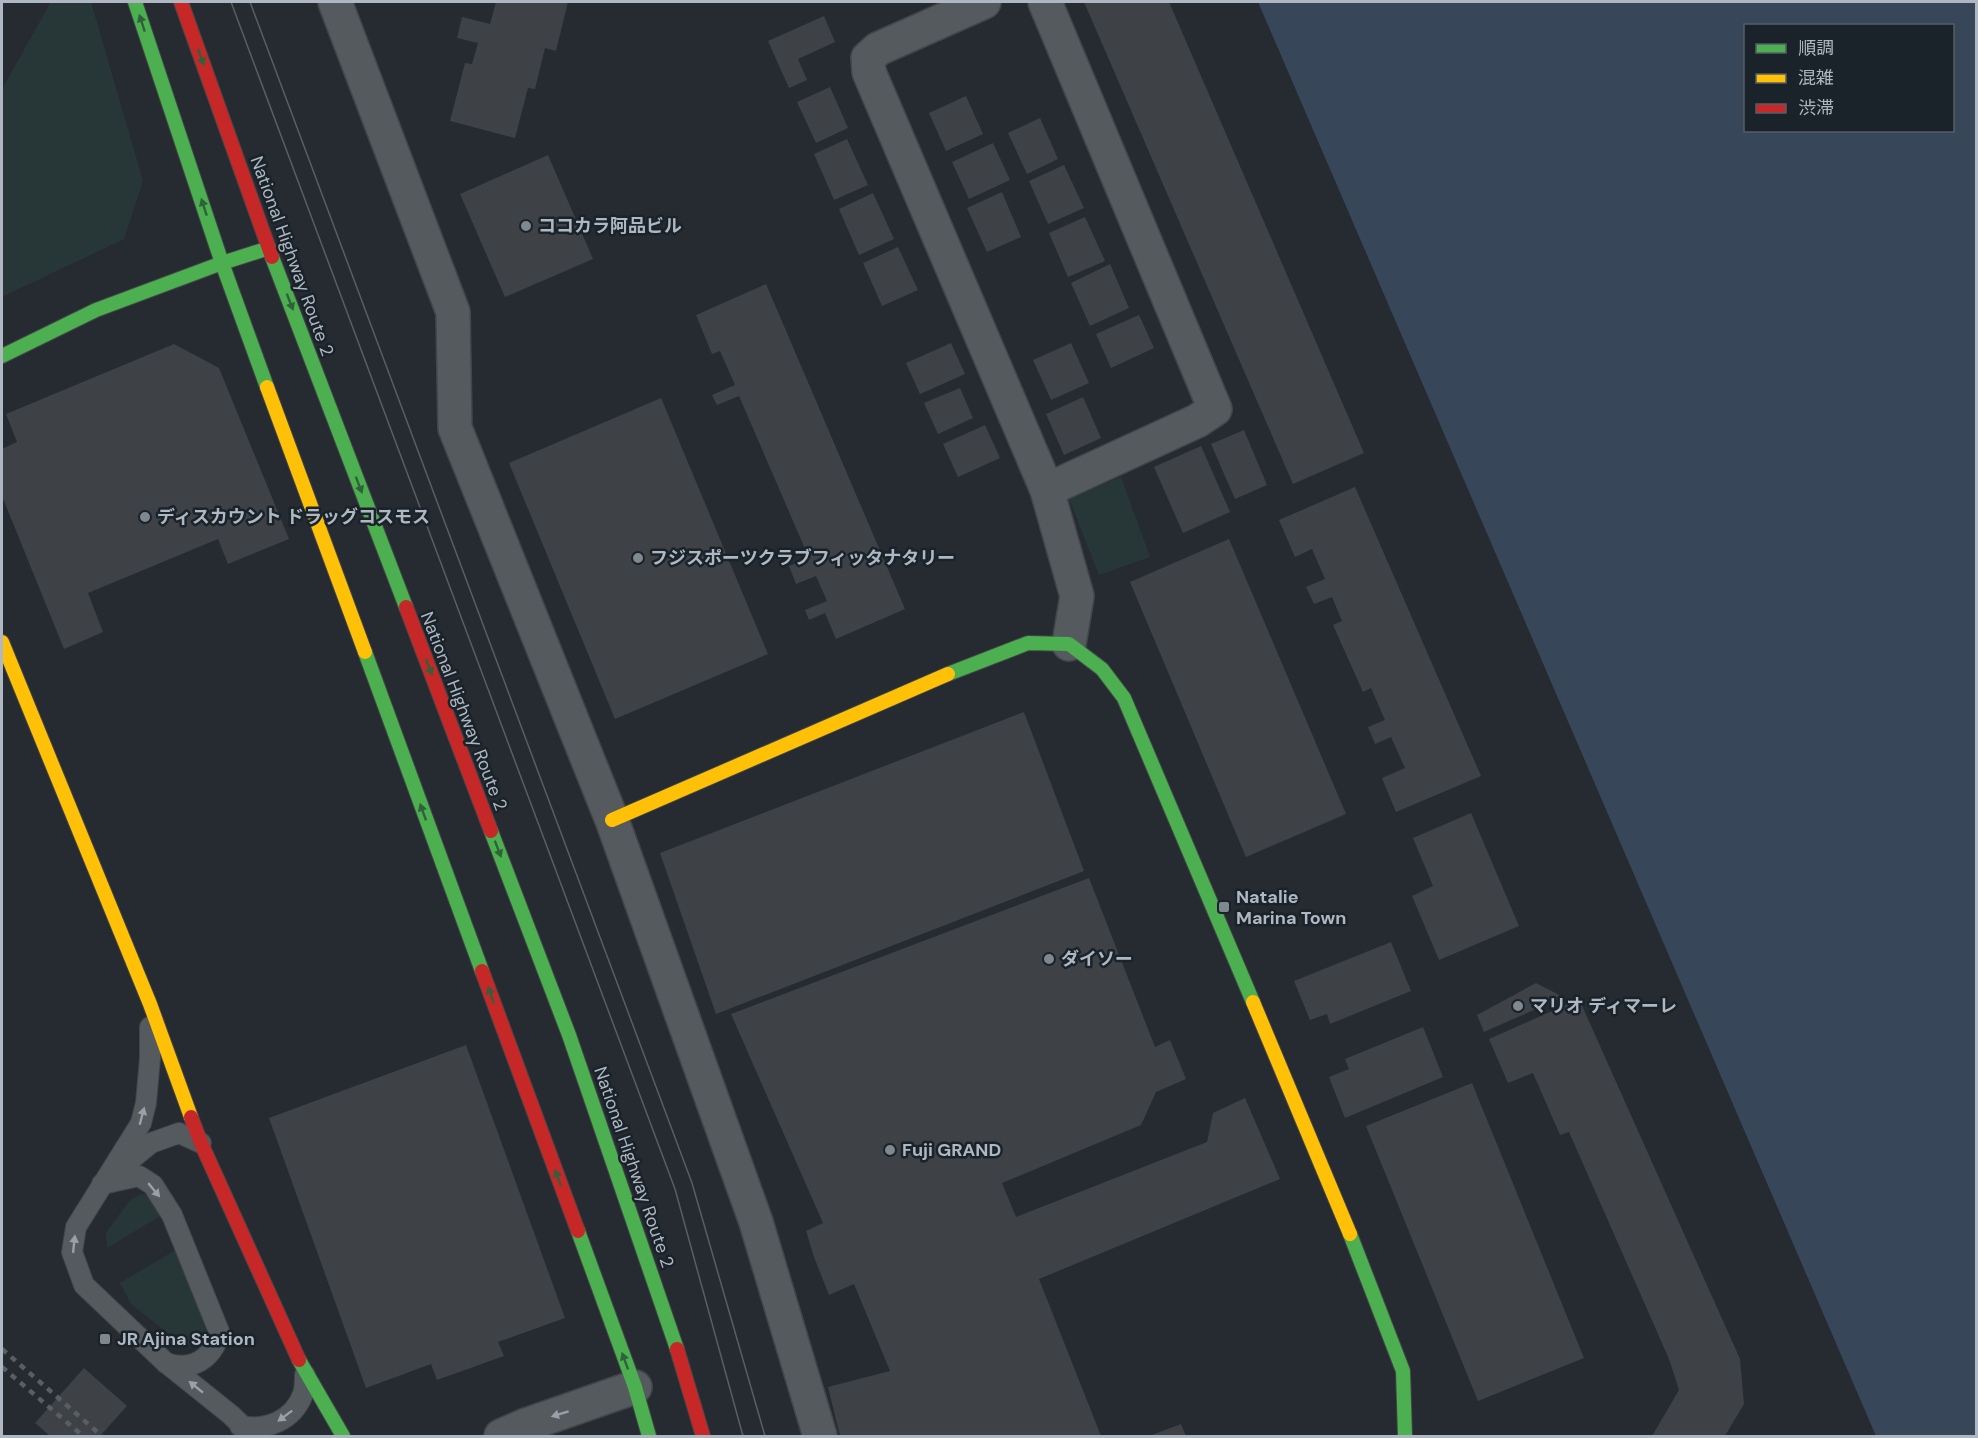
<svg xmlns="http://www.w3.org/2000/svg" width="1978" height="1438" viewBox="0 0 1978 1438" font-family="'DM Sans','Noto Sans JP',sans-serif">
	<rect width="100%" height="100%" fill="#262b31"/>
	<g fill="#273737">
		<polygon points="51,2 91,2 143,181 124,239 2,297 2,89"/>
		<polygon points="1121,477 1150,557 1099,575 1069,499"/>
		<polygon points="142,1194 149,1197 162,1215 107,1248 106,1233 130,1200"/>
		<polygon points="179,1248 207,1334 197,1346 182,1344 131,1304 120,1283"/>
	</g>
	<path fill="#374759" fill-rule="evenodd" d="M1258,2H1976V1436H1876ZM1746,26H1952V130H1746Z"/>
	<g fill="#3e4247">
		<polygon points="496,2 568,2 556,51 545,48 535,89 528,88 515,138 450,121 465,63 472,64 478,43 457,38 462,17 490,24"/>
		<polygon points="1084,2 1169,2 1364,453 1293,484"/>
		<polygon points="824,16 835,42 798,59 807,80 789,88 768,41"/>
		<polygon points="830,87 848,128 816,143 797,102"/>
		<polygon points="966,96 983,134 946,151 929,113"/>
		<polygon points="1040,118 1058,159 1027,174 1008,133"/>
		<polygon points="847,139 868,185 834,200 814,154"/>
		<polygon points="993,143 1010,180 969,199 952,162"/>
		<polygon points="548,155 593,259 505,297 460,194"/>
		<polygon points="1064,165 1084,208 1048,224 1029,181"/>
		<polygon points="1002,192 1021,237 987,252 967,208"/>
		<polygon points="873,193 894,239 859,255 839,209"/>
		<polygon points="1085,217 1105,261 1068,277 1049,233"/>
		<polygon points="898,247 918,290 882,306 863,263"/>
		<polygon points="1110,264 1129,308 1090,326 1071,283"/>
		<polygon points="766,284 905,609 836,639 825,613 809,620 805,610 827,601 816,576 796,584 789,566 809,558 739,396 717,405 712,395 735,385 720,351 712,354 696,315"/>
		<polygon points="1139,315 1154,348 1111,368 1096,334"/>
		<polygon points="951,343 965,374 920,394 906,363"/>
		<polygon points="1071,343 1089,383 1051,400 1033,360"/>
		<polygon points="174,344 219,368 289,539 228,564 218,539 88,593 103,632 64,649 2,496 2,449 17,442 6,414"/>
		<polygon points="960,388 973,418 938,434 924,403"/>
		<polygon points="1083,397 1101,438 1064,455 1046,414"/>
		<polygon points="661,398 768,654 615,719 509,463"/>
		<polygon points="985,425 1000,458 958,477 943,444"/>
		<polygon points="1244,430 1267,485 1235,499 1211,444"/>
		<polygon points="1201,446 1230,512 1183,533 1154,467"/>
		<polygon points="1355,487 1481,776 1396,812 1382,778 1405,768 1391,737 1375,744 1368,727 1385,720 1371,688 1363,692 1333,625 1342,621 1332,597 1314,604 1306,587 1325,579 1312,549 1295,557 1279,520"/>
		<polygon points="1229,539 1346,814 1246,857 1130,582"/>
		<polygon points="1024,712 1084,871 716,1014 660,853"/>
		<polygon points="1471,813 1519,926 1439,960 1412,896 1433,886 1413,838"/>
		<polygon points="1089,878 1155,1047 1170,1040 1186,1079 1156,1092 1141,1125 1002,1183 1016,1217 1207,1142 1213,1113 1245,1098 1280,1179 1039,1279 1101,1436 840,1436 828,1387 890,1371 854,1284 829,1295 814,1257 806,1231 823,1223 731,1014"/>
		<polygon points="1391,942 1411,991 1330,1024 1327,1014 1310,1020 1294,981"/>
		<polygon points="1536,983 1563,997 1484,1032 1477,1015"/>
		<polygon points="1579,999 1740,1359 1744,1404 1725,1436 1652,1436 1679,1390 1669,1359 1569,1132 1560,1135 1533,1073 1508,1083 1489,1039"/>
		<polygon points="1423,1027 1443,1077 1345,1118 1329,1077 1349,1069 1345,1059"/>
		<polygon points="466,1045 565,1318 498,1342 504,1356 437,1380 431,1364 366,1388 269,1118"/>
		<polygon points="1472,1083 1584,1358 1478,1401 1366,1126"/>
		<polygon points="84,1368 127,1406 100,1436 50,1436 35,1423"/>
		<polygon points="1181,1424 1186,1436 1149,1436"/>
	</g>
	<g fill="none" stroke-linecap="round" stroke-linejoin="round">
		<defs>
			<g id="lane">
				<polyline points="150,1027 150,1058 146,1103 141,1123 76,1227 72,1252 84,1285 165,1362 231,1415 253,1436"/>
				<polyline points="118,1170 151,1143 179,1133 201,1143"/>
				<path d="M102,1184L139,1176L153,1185L172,1215L220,1334C211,1359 193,1372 166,1363"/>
				<path d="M240,1426C266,1431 293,1421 303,1394C305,1388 305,1381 305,1375"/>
			</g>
			<g id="street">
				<polyline points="335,2 453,312 455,428 612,820 756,1222 820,1436"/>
				<polyline points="984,2 878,49 868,58 869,72 1047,490 1077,596 1069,644"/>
				<polyline points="1045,2 1215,409 1197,421 1047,490"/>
				<polyline points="501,1436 526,1425 635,1387"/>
			</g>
			<g id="fast">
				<polyline points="135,2 222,263 267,387"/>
				<polyline points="272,257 406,607"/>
				<polyline points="2,356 96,310 222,263 269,248"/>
				<polyline points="365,652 482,971"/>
				<polyline points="948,674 1028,643 1069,644 1102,669 1124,698 1253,1002"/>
				<polyline points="491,831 569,1035 677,1349"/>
				<polyline points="578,1231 635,1387 649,1436"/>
				<polyline points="1350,1234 1403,1371 1405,1436"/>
				<polyline points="299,1360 343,1436"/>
			</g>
			<g id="slow">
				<polyline points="267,387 365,652"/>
				<polyline points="2,642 150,1004 191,1117"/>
				<polyline points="612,820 948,674"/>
				<polyline points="1253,1002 1350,1234"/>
			</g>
			<g id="jam">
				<polyline points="181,2 272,257"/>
				<polyline points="406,607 491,831"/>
				<polyline points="482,971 578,1231"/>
				<polyline points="191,1117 201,1143 299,1360"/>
				<polyline points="677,1349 703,1436"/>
			</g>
		</defs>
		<use href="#lane" stroke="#424549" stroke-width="22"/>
		<use href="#street" stroke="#424549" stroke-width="36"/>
		<use href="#fast" stroke="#424549" stroke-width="16"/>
		<use href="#slow" stroke="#424549" stroke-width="16"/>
		<use href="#jam" stroke="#424549" stroke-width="16"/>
		<use href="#lane" stroke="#555a5f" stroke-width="20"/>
		<use href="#street" stroke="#555a5f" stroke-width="33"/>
		<use href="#fast" stroke="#4caf50" stroke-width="14"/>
		<use href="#slow" stroke="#ffc107" stroke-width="14"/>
		<use href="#jam" stroke="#c62828" stroke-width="14"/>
		<g stroke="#595e62" stroke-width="1.5">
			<polyline points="231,2 675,1189 743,1436"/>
			<polyline points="250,2 692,1183 765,1436"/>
		</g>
		<g stroke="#595e62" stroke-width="4.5" stroke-dasharray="6 6" stroke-linecap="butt">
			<polyline points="2,1349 102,1436"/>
			<polyline points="2,1367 83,1436"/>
		</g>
	</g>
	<defs><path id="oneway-solid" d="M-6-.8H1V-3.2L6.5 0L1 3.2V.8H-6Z" transform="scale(1.5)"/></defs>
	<g fill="#30613b">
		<use href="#oneway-solid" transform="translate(142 23) rotate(-108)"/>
		<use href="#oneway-solid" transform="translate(201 57) rotate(70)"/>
		<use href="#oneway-solid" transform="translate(204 207) rotate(-108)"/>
		<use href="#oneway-solid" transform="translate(290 302) rotate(69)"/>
		<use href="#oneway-solid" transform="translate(359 485) rotate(69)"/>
		<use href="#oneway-solid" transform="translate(429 667) rotate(69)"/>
		<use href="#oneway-solid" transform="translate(423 812) rotate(-110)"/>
		<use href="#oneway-solid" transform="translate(498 849) rotate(69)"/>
		<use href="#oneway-solid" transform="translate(491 995) rotate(-110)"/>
		<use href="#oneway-solid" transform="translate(558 1178) rotate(-110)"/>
		<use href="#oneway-solid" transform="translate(625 1361) rotate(-110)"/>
	</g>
	<g fill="#98a0a9">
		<use href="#oneway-solid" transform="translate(142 1116) rotate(-75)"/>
		<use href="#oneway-solid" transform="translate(154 1190) rotate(50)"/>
		<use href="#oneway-solid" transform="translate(74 1244) rotate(-84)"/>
		<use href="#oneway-solid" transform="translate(196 1387) rotate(-141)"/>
		<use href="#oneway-solid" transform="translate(560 1414) rotate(163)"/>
		<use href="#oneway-solid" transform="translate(285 1416) rotate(143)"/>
	</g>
	<g fill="#7f878f" stroke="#1a222a" stroke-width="2">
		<circle cx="526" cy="226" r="6"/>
		<circle cx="145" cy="517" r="6"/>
		<circle cx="638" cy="558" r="6"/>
		<rect x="1218" y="901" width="12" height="12" rx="3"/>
		<circle cx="1049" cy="959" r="6"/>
		<circle cx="1518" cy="1006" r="6"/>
		<circle cx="890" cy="1150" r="6"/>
		<rect x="99" y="1333" width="12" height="12" rx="3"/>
	</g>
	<g text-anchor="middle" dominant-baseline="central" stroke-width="5" stroke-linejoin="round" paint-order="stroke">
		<g font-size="18" font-weight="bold" fill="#afb8c2" stroke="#1a222a" text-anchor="start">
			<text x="538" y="226">ココカラ阿品ビル</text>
			<text x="157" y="517">ディスカウント ドラッグコスモス</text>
			<text x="650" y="558">フジスポーツクラブフィッタナタリー</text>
			<text x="1236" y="897">Natalie<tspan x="1236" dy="21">Marina Town</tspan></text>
			<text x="1061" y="959">ダイソー</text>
			<text x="1530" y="1006">マリオ ディマーレ</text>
			<text x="902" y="1150">Fuji GRAND</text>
			<text x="117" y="1339">JR Ajina Station</text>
		</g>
		<g font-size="18" fill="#afb8c2" stroke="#1a222a">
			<text transform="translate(292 256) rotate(70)">National Highway Route 2</text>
			<text transform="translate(464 711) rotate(69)">National Highway Route 2</text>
			<text transform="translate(634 1167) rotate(71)">National Highway Route 2</text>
		</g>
	</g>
	<rect width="1978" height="1438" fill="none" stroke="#afb8c2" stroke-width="6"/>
	<rect x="1744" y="24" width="210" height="108" fill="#1a222a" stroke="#565e67" stroke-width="1.5"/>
	<rect x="1756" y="44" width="30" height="9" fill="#4caf50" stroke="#565e67" stroke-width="1.5"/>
	<text x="1798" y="54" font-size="18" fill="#afb8c2">順調</text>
	<rect x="1756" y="74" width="30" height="9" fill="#ffc107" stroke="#565e67" stroke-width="1.5"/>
	<text x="1798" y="84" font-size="18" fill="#afb8c2">混雑</text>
	<rect x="1756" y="104" width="30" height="9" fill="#c62828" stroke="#565e67" stroke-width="1.5"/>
	<text x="1798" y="114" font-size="18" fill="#afb8c2">渋滞</text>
</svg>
